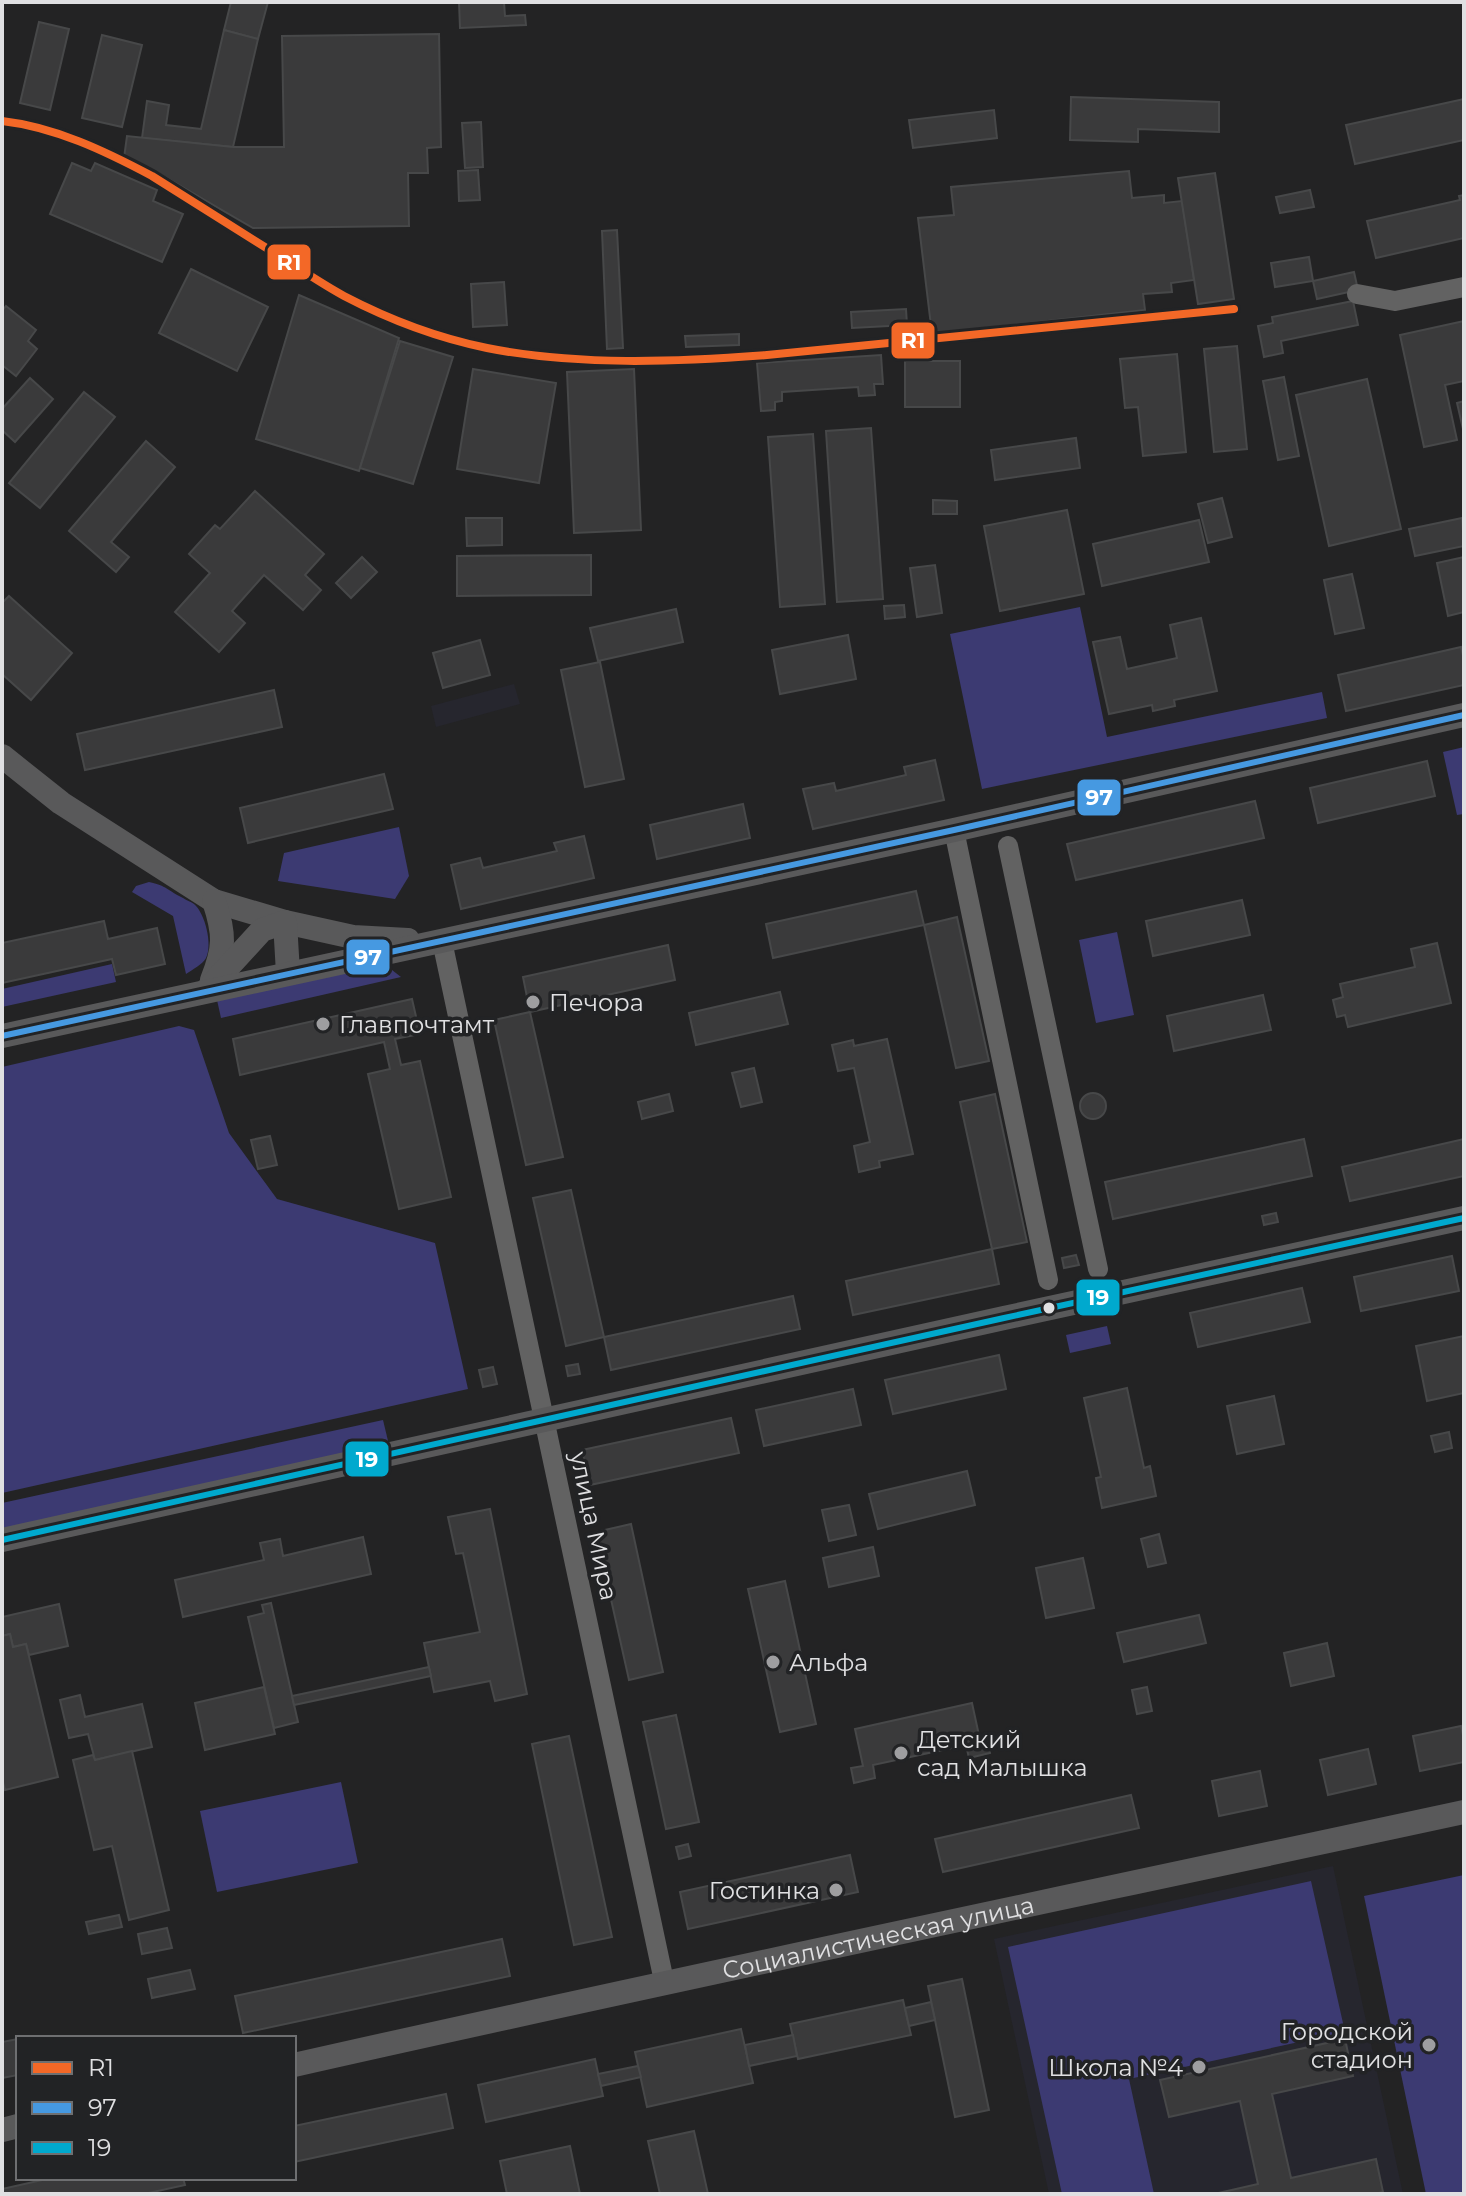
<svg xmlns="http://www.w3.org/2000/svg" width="1466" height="2196" viewBox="0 0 1466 2196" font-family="Montserrat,sans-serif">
	<rect width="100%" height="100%" fill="#232324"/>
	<g fill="#26262e">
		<polygon points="514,684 520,704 436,727 431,706"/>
		<polygon points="1333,1866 1403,2194 1049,2194 994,1939"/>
	</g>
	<g fill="#3c3a72">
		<polygon points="1080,607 1107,737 1322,692 1327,718 982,789 950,634"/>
		<polygon points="1464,747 1464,814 1457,815 1443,752"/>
		<polygon points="399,827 409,876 395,899 278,881 284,853"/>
		<path d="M149,882C167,886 167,890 183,898C187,901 190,901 194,904C205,913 213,945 206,958C202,965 193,969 186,974L173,916L132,892L136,886Z"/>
		<polygon points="1117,932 1134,1015 1096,1023 1079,940"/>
		<polygon points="383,963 401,977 221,1018 217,1000"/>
		<polygon points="112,964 116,982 2,1007 2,989"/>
		<polygon points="179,1026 194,1030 229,1133 277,1199 435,1243 468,1389 2,1493 2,1067"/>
		<polygon points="1107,1326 1111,1344 1070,1353 1066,1335"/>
		<polygon points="383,1420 389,1445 2,1529 2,1503"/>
		<polygon points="341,1782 358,1863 217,1892 200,1811"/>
		<polygon points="1464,1875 1464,2194 1426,2194 1364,1896"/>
		<polygon points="1311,1881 1345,2032 1129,2079 1154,2194 1062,2194 1008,1947"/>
	</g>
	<g fill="#3a3a3b" stroke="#474849" stroke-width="2">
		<polygon points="231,2 268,2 258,39 224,30"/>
		<polygon points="459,2 504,2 505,16 525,15 526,25 460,28"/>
		<polygon points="39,22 69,29 50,110 20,103"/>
		<polygon points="224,30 258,39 233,147 142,138 147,101 169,105 166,125 201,129"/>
		<polygon points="439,34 441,147 427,148 428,173 408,173 409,226 253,228 158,173 124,158 127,136 233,147 284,147 282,36"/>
		<polygon points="102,35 142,45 122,127 82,118"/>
		<polygon points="1071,97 1219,102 1219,132 1138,129 1138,142 1070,140"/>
		<polygon points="1464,99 1464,140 1355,164 1346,125"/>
		<polygon points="994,110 997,138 913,148 909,120"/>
		<polygon points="481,122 483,167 465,168 462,123"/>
		<polygon points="72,163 91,171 95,163 157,190 153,201 183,214 162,262 50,214"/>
		<polygon points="478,170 480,200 459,201 458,171"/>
		<polygon points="1129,171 1132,198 1164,195 1164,203 1182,201 1194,280 1171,283 1172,292 1143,294 1145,310 932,334 918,218 954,215 951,187"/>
		<polygon points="1215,173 1234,299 1198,304 1178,178"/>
		<polygon points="1310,190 1314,207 1280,213 1276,197"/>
		<polygon points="1464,195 1464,238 1376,258 1367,221 1460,200 1459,196"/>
		<polygon points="617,230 623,348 607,349 602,231"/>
		<polygon points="1309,257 1313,281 1275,287 1271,263"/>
		<polygon points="191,269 268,307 237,371 159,333"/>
		<polygon points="1354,272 1358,290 1317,299 1313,281"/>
		<polygon points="504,282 507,325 473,327 471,284"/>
		<polygon points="299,295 399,338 359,471 256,439"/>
		<polygon points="1353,301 1358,325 1281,341 1283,353 1264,357 1258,326 1273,323 1272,317"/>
		<polygon points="6,306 36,330 28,341 37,349 16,376 2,365 2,311"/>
		<polygon points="906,309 907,325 852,328 851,312"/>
		<polygon points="1464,321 1464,381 1445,385 1457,440 1424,447 1400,335"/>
		<polygon points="739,334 739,345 686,347 685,336"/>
		<polygon points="400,341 453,357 413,484 360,468"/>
		<polygon points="1237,346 1247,449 1214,452 1204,349"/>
		<polygon points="1177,354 1186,452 1143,456 1138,407 1125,408 1120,359"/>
		<polygon points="881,355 883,384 874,384 875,395 859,396 858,387 782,392 782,401 775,402 775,410 761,411 757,363"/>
		<rect x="905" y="361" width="55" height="46"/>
		<polygon points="473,369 556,383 539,483 457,469"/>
		<polygon points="634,369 641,530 574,533 567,372"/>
		<polygon points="1284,377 1299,456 1278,460 1263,381"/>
		<polygon points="30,378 53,399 15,442 2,430 2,409"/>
		<polygon points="1367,379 1401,529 1329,546 1296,395"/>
		<polygon points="84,392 115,417 40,508 9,483"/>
		<polygon points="1464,401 1464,428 1463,429 1457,403"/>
		<polygon points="871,428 883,599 837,602 826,431"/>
		<polygon points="813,434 825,604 780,607 768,437"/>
		<polygon points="1076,438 1080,468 995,480 991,450"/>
		<polygon points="146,441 175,467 111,542 129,557 116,572 69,531"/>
		<polygon points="255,491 324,554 305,575 321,590 303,610 264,575 232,611 245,623 219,652 175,612 210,573 189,554 215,525 220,529"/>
		<polygon points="1222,498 1232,537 1208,543 1198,504"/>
		<polygon points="933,500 957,501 957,514 933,514"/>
		<polygon points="1067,510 1084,594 1000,611 984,526"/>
		<polygon points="466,518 502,518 502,545 467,546"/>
		<polygon points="1462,518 1464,546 1415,556 1409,529"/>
		<polygon points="1199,520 1209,562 1102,586 1093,544"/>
		<polygon points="591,555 591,595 457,596 457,556"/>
		<polygon points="362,557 377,572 351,598 336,583"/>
		<polygon points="1464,557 1464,612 1448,616 1437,563"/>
		<polygon points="935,565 942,613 917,617 910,568"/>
		<polygon points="1352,574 1364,628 1335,634 1324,580"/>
		<polygon points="9,596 72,653 31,700 2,674 2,603"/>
		<polygon points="904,605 905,617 885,619 884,606"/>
		<polygon points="676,609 683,642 598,661 590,628"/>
		<polygon points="1201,618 1217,691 1174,700 1175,706 1153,711 1152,705 1109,714 1093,642 1120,637 1127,669 1177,658 1170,625"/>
		<polygon points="848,635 856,679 780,694 772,650"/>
		<polygon points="480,640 490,675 443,688 433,653"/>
		<polygon points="1461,647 1464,660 1464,685 1346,711 1338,675"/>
		<polygon points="600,662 624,779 585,787 561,670"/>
		<polygon points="274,690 282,727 85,770 77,734"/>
		<polygon points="935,760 944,800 813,829 803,789 834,783 836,791 906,775 904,767"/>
		<polygon points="1427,761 1435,796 1318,823 1310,788"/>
		<polygon points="384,774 393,809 248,843 240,808"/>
		<polygon points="1255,801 1264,838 1076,880 1067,844"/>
		<polygon points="743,804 750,838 657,859 650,825"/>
		<polygon points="584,836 594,878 461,909 451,865 480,858 483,868 557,851 554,843"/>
		<polygon points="916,891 924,925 773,958 766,924"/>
		<polygon points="1242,900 1250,935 1153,956 1146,921"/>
		<polygon points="957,917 989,1061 956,1068 924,925"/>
		<polygon points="104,921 108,939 157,928 165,964 116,975 112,959 2,983 2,943"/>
		<polygon points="1437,943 1451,1003 1348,1027 1345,1015 1337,1017 1333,1000 1343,997 1340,984 1415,967 1411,949"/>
		<polygon points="668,945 675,980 530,1012 523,977"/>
		<polygon points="780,992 788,1024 696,1045 689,1013"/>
		<polygon points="1263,995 1271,1030 1174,1051 1167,1016"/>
		<polygon points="412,999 420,1034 395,1039 401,1065 420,1061 451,1197 399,1209 368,1074 390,1069 384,1042 240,1075 233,1039"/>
		<polygon points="530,1012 563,1157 526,1165 494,1020"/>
		<polygon points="887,1039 913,1154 879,1161 880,1167 859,1172 854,1146 870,1142 854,1068 838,1071 832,1045 853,1040 854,1046"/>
		<polygon points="754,1068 762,1102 741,1107 732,1073"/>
		<circle cx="1093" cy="1106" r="13"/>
		<polygon points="669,1094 673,1111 642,1119 638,1102"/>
		<polygon points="995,1094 1027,1242 992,1249 960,1102"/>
		<polygon points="270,1136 277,1165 258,1169 251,1140"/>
		<polygon points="1304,1139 1312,1176 1113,1219 1105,1182"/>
		<polygon points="1464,1139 1464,1176 1350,1201 1342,1167"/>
		<polygon points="571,1190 604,1337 566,1346 533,1198"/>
		<polygon points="1276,1213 1278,1222 1264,1225 1262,1216"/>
		<polygon points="992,1249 999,1284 853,1315 846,1281"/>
		<polygon points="1076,1255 1079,1265 1064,1268 1062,1258"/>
		<polygon points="1452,1256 1459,1291 1361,1311 1354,1277"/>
		<polygon points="1302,1288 1310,1322 1198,1347 1190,1313"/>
		<polygon points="793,1296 800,1329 611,1370 604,1337"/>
		<polygon points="1464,1336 1464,1393 1427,1401 1416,1346"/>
		<polygon points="999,1355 1006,1389 893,1414 885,1380"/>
		<polygon points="578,1364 580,1374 568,1376 566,1366"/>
		<polygon points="493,1367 497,1384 483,1387 479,1370"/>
		<polygon points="1127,1388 1144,1468 1150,1466 1156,1496 1102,1508 1096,1478 1101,1477 1084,1398"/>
		<polygon points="853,1389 861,1425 764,1446 756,1410"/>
		<polygon points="1274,1396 1284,1444 1237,1454 1227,1406"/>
		<polygon points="731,1418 739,1453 590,1485 582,1450"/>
		<polygon points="1449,1432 1452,1448 1435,1452 1431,1436"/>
		<polygon points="967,1471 975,1505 878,1529 869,1494"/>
		<polygon points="849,1505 856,1535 829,1541 822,1510"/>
		<polygon points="490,1509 527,1694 495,1701 490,1681 434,1692 424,1643 480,1632 463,1553 456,1554 448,1517"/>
		<polygon points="631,1524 663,1672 629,1680 596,1532"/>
		<polygon points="1159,1534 1166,1563 1148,1567 1141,1539"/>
		<polygon points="363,1537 371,1574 183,1617 175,1580 264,1560 260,1543 280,1539 283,1556"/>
		<polygon points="873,1547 879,1576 829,1587 823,1558"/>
		<polygon points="1083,1558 1094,1608 1046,1618 1036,1568"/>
		<polygon points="785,1581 816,1724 780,1732 748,1589"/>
		<polygon points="271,1603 298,1722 274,1728 248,1617 264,1613 262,1605"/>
		<polygon points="59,1604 68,1646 29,1655 26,1644 13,1647 10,1634 2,1636 2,1617"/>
		<polygon points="1199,1615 1206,1643 1124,1662 1117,1633"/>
		<polygon points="10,1634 13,1647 26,1644 58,1777 5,1790 2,1778 2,1636"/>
		<polygon points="1327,1643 1334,1676 1291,1686 1284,1653"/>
		<polygon points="429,1667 431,1676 294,1705 292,1696"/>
		<polygon points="264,1687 275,1734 205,1750 195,1703"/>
		<polygon points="1147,1687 1152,1711 1137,1714 1132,1690"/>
		<polygon points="80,1695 85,1717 142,1704 152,1747 95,1760 88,1734 69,1738 60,1700"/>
		<polygon points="972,1703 980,1740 987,1738 990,1753 969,1758 966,1745 873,1765 875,1778 854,1783 851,1768 863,1766 855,1729"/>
		<polygon points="676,1715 699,1822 666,1829 643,1722"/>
		<polygon points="1461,1726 1464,1740 1464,1762 1420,1771 1413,1736"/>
		<polygon points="569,1736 612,1937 574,1945 532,1744"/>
		<polygon points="1368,1749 1376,1784 1328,1795 1320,1760"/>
		<polygon points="132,1751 169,1910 129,1920 112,1846 94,1850 73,1760 93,1755 95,1760"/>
		<polygon points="1260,1771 1267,1806 1219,1816 1212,1781"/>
		<polygon points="1131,1795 1139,1828 943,1872 935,1839"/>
		<polygon points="688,1844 691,1856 679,1859 676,1847"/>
		<polygon points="850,1855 858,1892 688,1929 680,1892"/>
		<polygon points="119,1915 122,1927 89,1934 86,1922"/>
		<polygon points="167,1928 172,1948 142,1954 138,1934"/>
		<polygon points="502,1939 510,1976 243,2033 235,1996"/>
		<polygon points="190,1970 195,1989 152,1998 148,1979"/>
		<polygon points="962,1979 989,2110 955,2117 928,1986"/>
		<polygon points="903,2000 911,2035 798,2059 790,2024"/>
		<polygon points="931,2002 935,2020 909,2026 905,2008"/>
		<polygon points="741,2029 753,2083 647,2107 635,2052"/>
		<polygon points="793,2035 797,2056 749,2066 745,2045"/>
		<polygon points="18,2039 18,2075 2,2078 2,2042"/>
		<polygon points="1345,2039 1353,2076 1272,2094 1291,2178 1376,2159 1383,2192 1374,2194 1214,2194 1258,2184 1240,2101 1169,2117 1160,2080"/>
		<polygon points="595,2059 603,2096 486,2122 478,2085"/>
		<polygon points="638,2066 641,2077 601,2086 598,2074"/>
		<polygon points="446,2094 453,2128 294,2162 294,2126"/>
		<polygon points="694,2131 708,2194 660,2194 648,2141"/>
		<polygon points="570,2146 580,2194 507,2194 500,2161"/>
		<polygon points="51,2178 183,2178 185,2185 144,2194 2,2194 2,2189"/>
	</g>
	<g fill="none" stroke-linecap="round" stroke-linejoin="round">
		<g stroke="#626262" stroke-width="20">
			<polyline points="1357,294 1395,301 1464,287"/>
			<polyline points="954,830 1048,1280"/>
			<polyline points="1008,846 1098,1269"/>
			<polyline points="442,941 664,1981"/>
		</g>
		<g stroke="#59595a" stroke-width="24">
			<polyline points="2,756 61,803 214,901 285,922 353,937 408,940"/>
			<path d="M212,980C225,948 225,934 214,901"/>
			<polyline points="207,990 262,930 285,922 288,973"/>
			<polyline points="2,1036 954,830 1464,715"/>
			<polyline points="2,1540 1004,1318 1464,1218"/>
			<path id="s1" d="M294,2065C683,1977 1074,1896 1464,1812"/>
			<polyline points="2,2130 18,2126"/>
		</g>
		<defs>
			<polyline id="bus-1" points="2,1036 954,830 1464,715"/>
			<polyline id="bus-2" points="2,1540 1004,1318 1464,1218"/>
		</defs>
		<use href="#bus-1" stroke="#222325" stroke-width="12"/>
		<use href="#bus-2" stroke="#222325" stroke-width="12"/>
		<use href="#bus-1" stroke="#4699e1" stroke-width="6"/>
		<use href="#bus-2" stroke="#00a9ce" stroke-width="6"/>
		<defs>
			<path id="rail-1" d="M2,121C55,127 105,151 152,176C193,202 235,228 276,254C299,268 320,283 344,296C388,319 438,338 487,348C577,366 676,362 767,355L1234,309"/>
		</defs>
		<use href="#rail-1" stroke="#222325" stroke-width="14"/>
		<use href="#rail-1" stroke="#f36827" stroke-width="8"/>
	</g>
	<g fill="#9e9ea0" stroke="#222325" stroke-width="3">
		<circle cx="533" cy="1002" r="8"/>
		<circle cx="323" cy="1024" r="8"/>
		<circle cx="773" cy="1662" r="8"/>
		<circle cx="901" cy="1753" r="8"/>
		<circle cx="836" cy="1890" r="8"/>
		<circle cx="1429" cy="2045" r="8"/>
		<circle cx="1199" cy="2067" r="8"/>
	</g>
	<circle fill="#e0e0e2" stroke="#222325" stroke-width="3" cx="1049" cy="1308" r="7"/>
	<g text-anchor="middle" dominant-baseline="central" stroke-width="7" stroke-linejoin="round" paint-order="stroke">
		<g font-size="24" fill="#e0e0e2" stroke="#222325" text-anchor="start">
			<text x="549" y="1002">Печора</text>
			<text x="339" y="1024">Главпочтамт</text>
			<text x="789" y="1662">Альфа</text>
			<text x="917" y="1739">Детский<tspan x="917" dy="28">сад Малышка</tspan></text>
			<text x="820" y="1890" text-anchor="end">Гостинка</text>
			<text x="1413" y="2031" text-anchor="end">Городской<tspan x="1413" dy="28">стадион</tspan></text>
			<text x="1183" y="2067" text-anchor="end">Школа №4</text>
		</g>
		<g font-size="24" fill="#e0e0e2" stroke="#222325">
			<text transform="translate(594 1526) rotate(78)">улица Мира</text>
			<text stroke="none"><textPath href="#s1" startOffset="598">Социалистическая улица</textPath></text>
		</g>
	</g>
	<g stroke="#222325" stroke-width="3">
		<rect x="266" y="243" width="46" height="38" rx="8" fill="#f36827"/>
		<rect x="890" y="321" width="46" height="39" rx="8" fill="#f36827"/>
		<rect x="1076" y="778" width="46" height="39" rx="8" fill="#4699e1"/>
		<rect x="345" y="938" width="46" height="38" rx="8" fill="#4699e1"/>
		<rect x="1075" y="1278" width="46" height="39" rx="8" fill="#00a9ce"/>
		<rect x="344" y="1440" width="46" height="38" rx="8" fill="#00a9ce"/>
	</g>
	<g font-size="22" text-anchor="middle" font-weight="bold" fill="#fff">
		<text x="289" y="270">R1</text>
		<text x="913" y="348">R1</text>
		<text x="1099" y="805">97</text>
		<text x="368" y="965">97</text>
		<text x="1098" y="1305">19</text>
		<text x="367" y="1467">19</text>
	</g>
	<rect width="1466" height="2196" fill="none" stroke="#e0e0e2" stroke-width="8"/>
	<rect x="16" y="2036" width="280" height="144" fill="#222325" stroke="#6e6f71" stroke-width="2"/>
	<rect x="32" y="2062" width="40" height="12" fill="#f36827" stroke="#6e6f71" stroke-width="2"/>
	<text x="88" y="2076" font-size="24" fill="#e0e0e2">R1</text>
	<rect x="32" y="2102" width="40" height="12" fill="#4699e1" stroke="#6e6f71" stroke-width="2"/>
	<text x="88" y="2116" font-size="24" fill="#e0e0e2">97</text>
	<rect x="32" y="2142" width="40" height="12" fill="#00a9ce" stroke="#6e6f71" stroke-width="2"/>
	<text x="88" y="2156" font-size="24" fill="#e0e0e2">19</text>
</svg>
